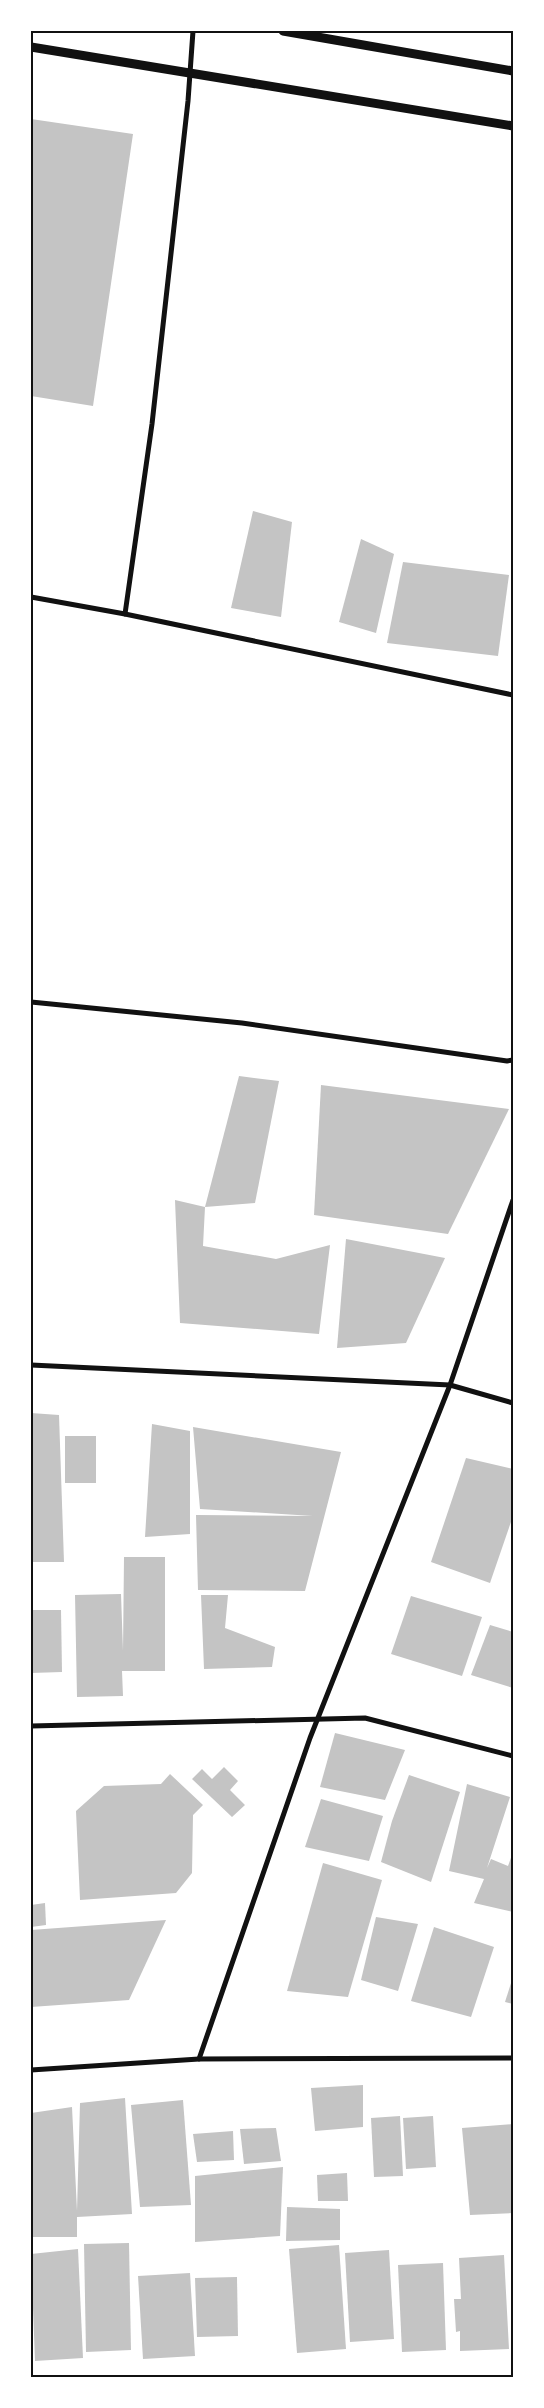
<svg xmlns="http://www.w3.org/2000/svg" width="544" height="2408" viewBox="0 0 544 2408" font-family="'Noto Sans',sans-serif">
	<rect width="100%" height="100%" fill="#fff"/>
	<g fill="#c4c4c4">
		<polygon points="31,119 133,134 93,406 31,396"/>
		<polygon points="253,511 292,522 281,617 231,608"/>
		<polygon points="361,539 394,554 376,633 339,622"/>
		<polygon points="403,562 509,575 498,656 387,643"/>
		<polygon points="239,1076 279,1081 255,1203 205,1207"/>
		<polygon points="321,1085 509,1109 448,1234 314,1215"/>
		<polygon points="175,1200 205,1207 203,1246 276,1259 330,1245 319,1334 180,1323"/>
		<polygon points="346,1239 445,1258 406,1343 337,1348"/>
		<polygon points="31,1413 59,1415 64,1562 31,1562"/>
		<polygon points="152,1424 190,1431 190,1534 145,1537"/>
		<polygon points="193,1427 341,1452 305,1591 198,1590 196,1515 313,1516 200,1509"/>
		<rect x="65" y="1436" width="31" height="47"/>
		<polygon points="466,1458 513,1469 513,1516 490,1583 431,1562"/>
		<polygon points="124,1557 165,1557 165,1671 122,1671 123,1696 77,1697 75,1595 121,1594 123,1651"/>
		<polygon points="201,1595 228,1595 225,1628 275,1647 272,1667 204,1669"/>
		<polygon points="411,1596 482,1617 462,1676 391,1654"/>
		<polygon points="31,1610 61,1610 62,1672 31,1673"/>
		<polygon points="490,1625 513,1632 513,1688 471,1675"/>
		<polygon points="335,1733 405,1750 385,1800 320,1787"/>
		<polygon points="224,1767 238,1781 230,1790 245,1805 232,1817 192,1779 202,1769 212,1779"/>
		<polygon points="170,1774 203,1805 193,1815 192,1873 176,1893 80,1900 76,1811 104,1786 161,1784"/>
		<polygon points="409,1775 460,1792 431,1882 381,1862 392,1821"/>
		<polygon points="467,1784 510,1797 487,1868 491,1859 508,1866 513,1852 513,1912 474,1903 484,1879 449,1871"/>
		<polygon points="321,1799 383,1816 369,1861 305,1847"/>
		<polygon points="323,1863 382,1880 348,1997 287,1991"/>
		<polygon points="45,1903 46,1925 31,1927 31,1905"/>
		<polygon points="376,1917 418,1924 398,1991 361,1980"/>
		<polygon points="166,1920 129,2000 31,2007 31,1930"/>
		<polygon points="434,1927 494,1947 471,2017 411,2001"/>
		<polygon points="512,1980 513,1980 513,2004 505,2002"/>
		<polygon points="363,2085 363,2127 315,2131 311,2088"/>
		<polygon points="125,2098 132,2214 77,2217 77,2237 31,2237 31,2113 72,2107 77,2211 80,2103"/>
		<polygon points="183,2100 191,2205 140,2207 131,2105"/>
		<polygon points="400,2116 403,2176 374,2177 371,2118"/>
		<polygon points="433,2116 436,2167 406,2169 403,2118"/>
		<polygon points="513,2124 513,2213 470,2215 462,2128"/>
		<polygon points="276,2128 281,2161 244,2164 240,2129"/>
		<polygon points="233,2131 234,2160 197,2162 193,2134"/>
		<polygon points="283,2167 280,2236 195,2242 195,2176"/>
		<polygon points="347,2173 348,2201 318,2201 317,2175"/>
		<polygon points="287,2207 340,2209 340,2240 286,2241"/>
		<polygon points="129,2243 131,2350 86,2352 84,2244"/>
		<polygon points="339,2245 346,2349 297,2353 289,2249"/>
		<polygon points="78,2249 83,2358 35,2361 31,2254"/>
		<polygon points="389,2250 394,2339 350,2342 345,2253"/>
		<polygon points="504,2255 509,2349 460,2351 460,2331 456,2332 454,2299 461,2299 459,2258"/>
		<polygon points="443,2263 446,2350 402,2352 398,2265"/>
		<polygon points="190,2273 195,2356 143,2359 138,2276"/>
		<polygon points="237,2277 238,2336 197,2337 195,2278"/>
	</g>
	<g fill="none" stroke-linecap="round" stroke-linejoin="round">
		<g stroke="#111" stroke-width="5">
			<polyline points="31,597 125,614 513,695"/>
			<polyline points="125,614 152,424 188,101 193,31"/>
			<polyline points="31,1002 242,1023 507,1061 513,1060"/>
			<polyline points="31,1365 450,1385 513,1403"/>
			<polyline points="31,1726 365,1718 513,1756"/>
			<polyline points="199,2059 310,1738 450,1385 513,1200"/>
			<polyline points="31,2070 199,2059 513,2058"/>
		</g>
		<g stroke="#111" stroke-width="9">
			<polyline points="283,31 513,71"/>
			<polyline points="31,47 513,126"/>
		</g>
	</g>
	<rect width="544" height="2408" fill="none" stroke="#ffffff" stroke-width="65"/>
	<rect x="32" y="32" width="480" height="2344" fill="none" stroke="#111" stroke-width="2"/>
</svg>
